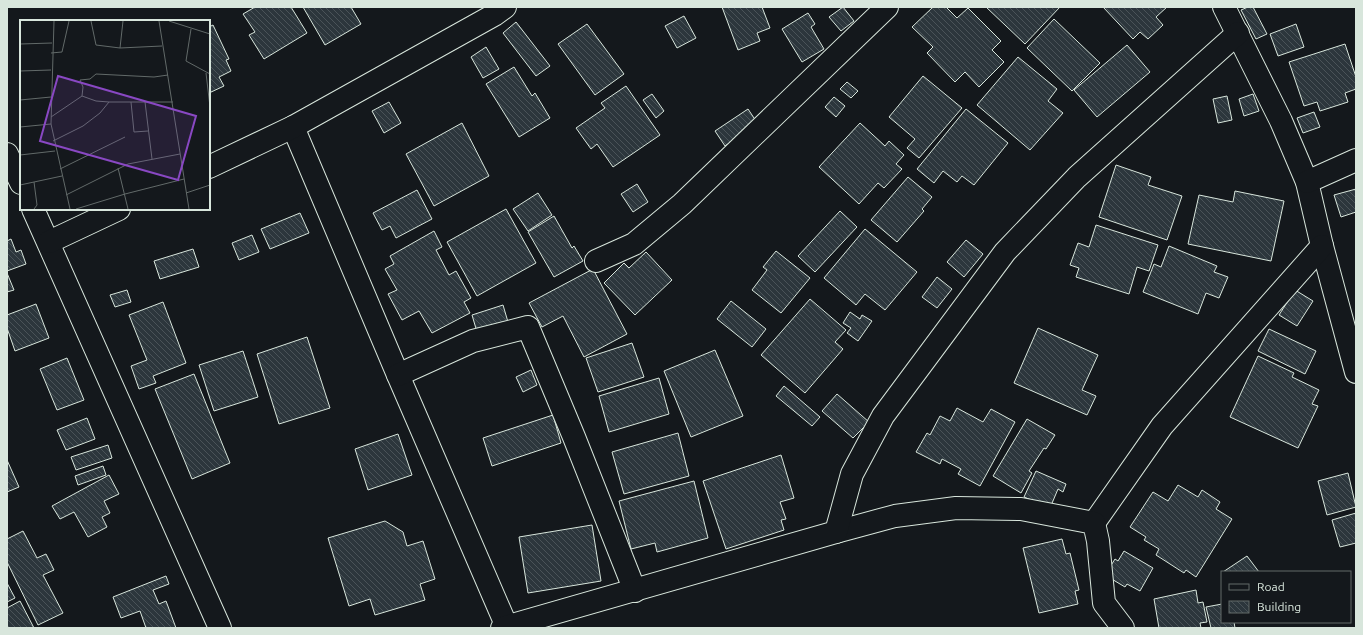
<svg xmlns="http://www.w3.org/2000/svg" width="1363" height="635" viewBox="0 0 1363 635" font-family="Ubuntu,sans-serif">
	<defs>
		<pattern id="building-back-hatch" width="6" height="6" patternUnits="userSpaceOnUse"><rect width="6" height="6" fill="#2c363c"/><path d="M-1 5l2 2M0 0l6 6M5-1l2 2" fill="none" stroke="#4a5358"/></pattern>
	</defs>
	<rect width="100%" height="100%" fill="#14181c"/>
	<g fill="url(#building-back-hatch)" stroke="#d8e6dc">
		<polygon points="255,7 291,7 307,33 264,59 249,35 255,32 243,14"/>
		<polygon points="303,7 351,7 361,24 325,45"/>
		<polygon points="722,7 762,7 770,28 757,33 760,41 738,50"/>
		<polygon points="843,7 854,21 841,31 829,17"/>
		<polygon points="933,7 946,7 957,18 968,8 1001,41 992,50 1004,62 979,87 965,72 955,82 927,53 933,47 912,27"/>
		<polygon points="986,7 1060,7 1025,44"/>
		<polygon points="1103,7 1167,7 1156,17 1163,25 1148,39 1140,32 1133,39"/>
		<polygon points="1248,7 1253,7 1267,34 1256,39 1241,10"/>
		<polygon points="808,13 815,24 811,27 824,49 802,62 782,29"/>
		<polygon points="684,16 696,38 677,48 665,26"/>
		<polygon points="1054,19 1100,63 1072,91 1027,48"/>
		<polygon points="516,22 550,66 536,76 503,33"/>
		<polygon points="587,24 624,74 595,95 558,44"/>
		<polygon points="1296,24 1304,47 1278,56 1270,34"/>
		<polygon points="213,25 229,59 226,60 231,71 219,77 224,86 209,93 209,27"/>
		<polygon points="1345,44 1356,77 1356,89 1345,93 1348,102 1320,111 1317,102 1304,106 1289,62"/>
		<polygon points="1127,45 1150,72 1097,117 1074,90"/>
		<polygon points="486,47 499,69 483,78 471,57"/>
		<polygon points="1018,57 1057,89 1048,101 1063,113 1030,150 977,105"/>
		<polygon points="514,67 532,96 535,93 550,118 519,137 486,84"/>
		<polygon points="923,76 962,108 919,158 907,148 915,139 889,117"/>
		<polygon points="847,82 858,91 851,98 840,89"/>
		<polygon points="626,86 660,135 613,167 597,144 591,149 576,128 605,108 601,103"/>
		<polygon points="652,94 664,111 656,118 643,100"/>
		<polygon points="1253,94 1259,111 1244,116 1239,99"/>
		<polygon points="1227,96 1232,120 1218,123 1213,99"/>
		<polygon points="834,97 845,106 836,117 825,107"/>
		<polygon points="389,102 401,123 384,133 372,111"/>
		<polygon points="748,109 758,124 725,146 715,131"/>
		<polygon points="966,109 1008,143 974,185 962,176 957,182 943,171 934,183 917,169"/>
		<polygon points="1314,112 1320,127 1303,133 1297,118"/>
		<polygon points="462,123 489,176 434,206 406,154"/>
		<polygon points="860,123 885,146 889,141 904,155 896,164 902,169 884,188 878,183 859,204 819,167"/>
		<polygon points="1116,165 1151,177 1148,185 1182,196 1167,240 1099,217"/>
		<polygon points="908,177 932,197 922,209 924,211 897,242 871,220"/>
		<polygon points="637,184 648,202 633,212 621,194"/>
		<polygon points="1356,189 1356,212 1341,217 1334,195"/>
		<polygon points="417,190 432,219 396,238 390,226 382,230 373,213"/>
		<polygon points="1235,191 1284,201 1271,261 1188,244 1199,195 1233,202"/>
		<polygon points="538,193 552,215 528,231 513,209"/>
		<polygon points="506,209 536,263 477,296 447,242"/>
		<polygon points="840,211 857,227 815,272 798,256"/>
		<polygon points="300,213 309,233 270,249 261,229"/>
		<polygon points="554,216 572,248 574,246 583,261 554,277 528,232"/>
		<polygon points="1096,225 1158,245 1149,271 1137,267 1129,294 1076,277 1079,268 1070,265 1078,243 1089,247"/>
		<polygon points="865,229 917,272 885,310 865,294 856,305 824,278"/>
		<polygon points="434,231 442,247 436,250 449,275 456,271 471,298 464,302 470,313 432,333 419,311 402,320 388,294 397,290 385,269 394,264 390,256"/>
		<polygon points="252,235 259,252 239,260 232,243"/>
		<polygon points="11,239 16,252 21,250 26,264 7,271 7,241"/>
		<polygon points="966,240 983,254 964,277 947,262"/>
		<polygon points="1169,246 1217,266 1214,272 1228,277 1219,298 1206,293 1198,314 1143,292 1154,264 1161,267"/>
		<polygon points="193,249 199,267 160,279 154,261"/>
		<polygon points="776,251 810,278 781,313 752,290 767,270 763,267"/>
		<polygon points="646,252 672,280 635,315 604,283 624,263 629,268"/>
		<polygon points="593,269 627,334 584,357 563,316 542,327 529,303"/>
		<polygon points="7,273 14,290 7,292"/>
		<polygon points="937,277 952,289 937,308 922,297"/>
		<polygon points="127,290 131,302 115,307 110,295"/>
		<polygon points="1295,290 1313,301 1297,326 1279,315"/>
		<polygon points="810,299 846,330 835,342 843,349 805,393 761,355"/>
		<polygon points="731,301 766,329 752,347 717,319"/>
		<polygon points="163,302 186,363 153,376 156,383 139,389 131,366 147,360 129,315"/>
		<polygon points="36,304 49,338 15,351 7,328 7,315"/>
		<polygon points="503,305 508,322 477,332 472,315"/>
		<polygon points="850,312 860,319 862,315 872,321 858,341 847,333 851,328 843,323"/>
		<polygon points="1038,328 1098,355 1082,390 1096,396 1087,415 1014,383"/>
		<polygon points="1269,329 1316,351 1305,374 1258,351"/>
		<polygon points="307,337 330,408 279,424 257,354"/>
		<polygon points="632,343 644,377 598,392 586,358"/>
		<polygon points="715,350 743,416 691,437 664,371"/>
		<polygon points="243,351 258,397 214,411 199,365"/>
		<polygon points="1258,356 1294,373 1292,377 1319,390 1312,404 1318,406 1298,448 1230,417"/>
		<polygon points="67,358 84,400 57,410 40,369"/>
		<polygon points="531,370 537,385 523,392 516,377"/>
		<polygon points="194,374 230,463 192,479 155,389"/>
		<polygon points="659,378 669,414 609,432 599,396"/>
		<polygon points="784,386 820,417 812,426 776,396"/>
		<polygon points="837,394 869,422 853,438 822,411"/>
		<polygon points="957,408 983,422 991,409 1015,422 980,486 958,474 961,469 942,459 940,464 916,452 927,433 930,435 940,416 950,421"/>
		<polygon points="553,415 561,443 492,466 483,438"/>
		<polygon points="87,418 95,439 66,450 57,430"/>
		<polygon points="1027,419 1055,435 1046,449 1044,448 1029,471 1032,473 1021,493 993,476"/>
		<polygon points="678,433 689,476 624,494 612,452"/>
		<polygon points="398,434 412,475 368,490 355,449"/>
		<polygon points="108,445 112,458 76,470 71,457"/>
		<polygon points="781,455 794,498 780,502 786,519 781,520 784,530 726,549 703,481"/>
		<polygon points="7,460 19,487 7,492"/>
		<polygon points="103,466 106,475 78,485 75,476"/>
		<polygon points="1036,471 1066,484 1063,492 1058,489 1050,508 1024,497"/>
		<polygon points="1348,473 1356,507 1327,515 1318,481"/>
		<polygon points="109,475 119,494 104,501 110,513 102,517 107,527 88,537 74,512 60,519 52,506"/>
		<polygon points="694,481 708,538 657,552 655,543 631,549 619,501"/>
		<polygon points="1178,485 1198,497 1202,490 1220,502 1216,509 1232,519 1196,577 1186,570 1184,573 1156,555 1159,549 1144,540 1146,537 1130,527 1153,492 1168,501"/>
		<polygon points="1356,513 1356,543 1340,547 1332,520"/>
		<polygon points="385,521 403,532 407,546 423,541 435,579 420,584 425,600 375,615 370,599 349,606 328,538"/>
		<polygon points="592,525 601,581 528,593 519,537"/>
		<polygon points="23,531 37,558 46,554 54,570 43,575 63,613 38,625 7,562 7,539"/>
		<polygon points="1062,539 1066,554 1070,553 1079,590 1075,591 1078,604 1039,613 1023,548"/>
		<polygon points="1124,551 1153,568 1140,591 1127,584 1125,587 1105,575 1115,559 1118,561"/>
		<polygon points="1247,556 1259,572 1223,572"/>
		<polygon points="166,576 169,584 153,590 159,604 166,601 176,628 146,628 140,611 121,618 113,597"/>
		<polygon points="7,583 15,598 7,602"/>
		<polygon points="1196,590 1198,603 1203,602 1207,622 1200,623 1201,628 1159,628 1154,599"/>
		<polygon points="20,601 34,628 7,628 7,608"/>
		<polygon points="1222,604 1222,622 1234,622 1235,628 1211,628 1206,607"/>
	</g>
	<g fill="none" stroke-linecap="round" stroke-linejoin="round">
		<defs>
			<g id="minor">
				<polyline points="1224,7 1281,121 1307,182 1322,246 1356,372"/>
				<polyline points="293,127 398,375 507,627"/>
				<polyline points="7,154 21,183"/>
				<polyline points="209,167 293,127 494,15 505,7"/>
				<polyline points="1307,182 1356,160"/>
				<polyline points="33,209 220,628"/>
				<polyline points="49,242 119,209"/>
				<polyline points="596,261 634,244 682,204 887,7"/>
				<polyline points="398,375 473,341 528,327 574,437 635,591"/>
				<polyline points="1094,523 1162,426 1322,246"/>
				<polyline points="836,532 895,516 956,508 1021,509 1094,523 1098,541 1104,603 1123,628"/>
				<polyline points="502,628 836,532 852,474 883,416 1005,252 1077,177 1238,33"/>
			</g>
		</defs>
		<use href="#minor" stroke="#d8e6dc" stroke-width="24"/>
		<use href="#minor" stroke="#14181c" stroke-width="22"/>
	</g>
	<g transform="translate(20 20)">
		<rect width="190" height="190" fill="#14181c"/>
		<path fill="none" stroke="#626a69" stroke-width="1" d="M34,1L31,104L50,189M71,1L76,25L100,28L142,26M139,1L169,189M149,1L190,14M171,9L166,41L190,54M0,24L32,23M100,28L103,1M31,33L42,32L49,1M0,51L31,50M186,53L190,87M0,80L31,77M89,82L76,81L62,76L63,67L60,60L70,59L76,54L134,57L148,55M111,82L114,112L128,111M125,82L132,139M31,97L62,76M0,107L31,104M33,121L63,106L80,93L89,82H153M0,135L35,131M98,148L108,189M40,149L105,117M0,165L14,162M166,173L190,165M46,175L108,144L160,134M14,189L17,185L14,162L42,156M56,189L105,174L164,159"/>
		<path fill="#8948c3" fill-opacity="0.15" stroke="#8948c3" stroke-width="2" d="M38,56L176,96L158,160L20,121Z"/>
		<rect width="190" height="190" fill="none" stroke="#d8e6dc" stroke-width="2"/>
	</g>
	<rect width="1363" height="635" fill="none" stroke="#d8e6dc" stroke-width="16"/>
	<rect x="1221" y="571" width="130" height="52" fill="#14181c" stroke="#626a69"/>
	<rect x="1229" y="584" width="20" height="6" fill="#14181c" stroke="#626a69"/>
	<text x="1257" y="591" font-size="12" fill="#d8e6dc">Road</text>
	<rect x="1229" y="601" width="20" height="12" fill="url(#building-back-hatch)" stroke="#626a69"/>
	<text x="1257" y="611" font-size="12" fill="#d8e6dc">Building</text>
</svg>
